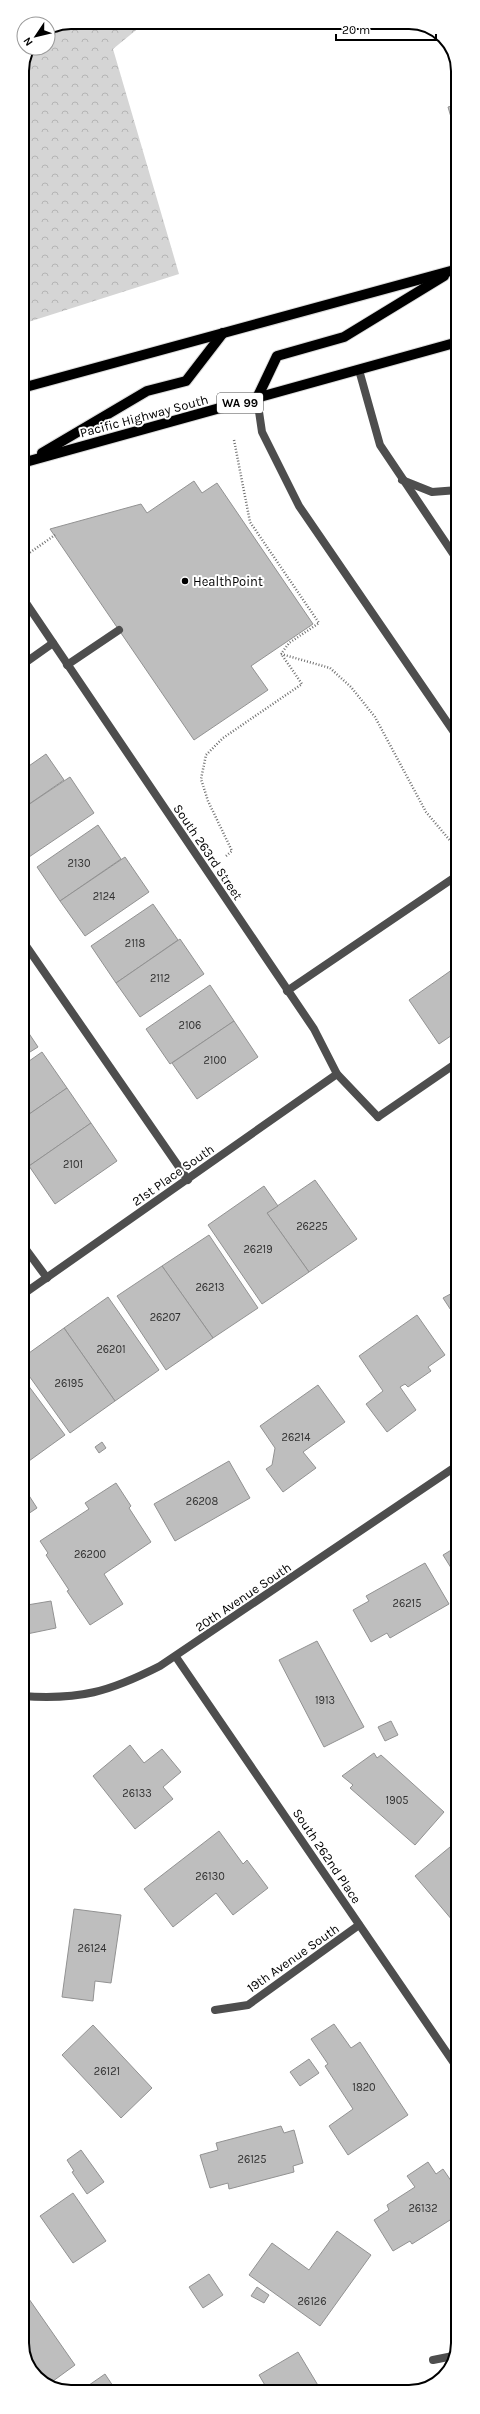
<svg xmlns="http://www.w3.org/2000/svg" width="480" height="2414" viewBox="0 0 480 2414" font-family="Karla,sans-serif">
	<defs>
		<pattern id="forest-crowns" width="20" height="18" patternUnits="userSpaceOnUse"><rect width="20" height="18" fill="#d5d5d5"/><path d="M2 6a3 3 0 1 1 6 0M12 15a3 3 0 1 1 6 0" fill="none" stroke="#b5b5b5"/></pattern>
	</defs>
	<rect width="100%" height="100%" fill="#fff"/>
	<polygon fill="url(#forest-crowns)" points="71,22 146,22 113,49 179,274 22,324 22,71 32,48 48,48 48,32"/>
	<g fill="#bebebe" stroke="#929292">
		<polygon points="458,104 458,141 448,107"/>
		<polygon points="194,481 202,493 217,483 313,624 251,666 268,690 194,740 50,529 141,504 147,513"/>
		<polygon points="46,754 64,780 22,809 22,762 26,768"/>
		<polygon points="70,777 94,813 29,857 22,847 22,809"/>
		<polygon points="98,825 121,859 60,901 37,867"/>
		<polygon points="125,857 149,892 85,936 60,901"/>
		<polygon points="153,904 178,940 116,983 91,946"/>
		<polygon points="180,939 204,974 140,1017 116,983"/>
		<polygon points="456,967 458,969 458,1031 439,1044 409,1000"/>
		<polygon points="210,985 234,1021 170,1064 146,1029"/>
		<polygon points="234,1021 258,1057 197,1099 172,1063"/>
		<polygon points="22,1023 38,1047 22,1057"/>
		<polygon points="42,1052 67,1088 22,1119 22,1066"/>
		<polygon points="67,1088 91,1123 29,1166 22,1156 22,1119"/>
		<polygon points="91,1123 117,1161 55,1204 29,1166"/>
		<polygon points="315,1180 357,1239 309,1272 267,1213"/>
		<polygon points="264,1186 278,1206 267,1213 309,1272 262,1304 208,1225"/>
		<polygon points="209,1235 258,1308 213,1338 162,1266"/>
		<polygon points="162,1266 213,1338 166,1370 117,1296"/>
		<polygon points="458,1290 458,1321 443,1298"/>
		<polygon points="108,1297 159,1370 115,1401 64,1328"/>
		<polygon points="417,1315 445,1355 428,1367 431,1371 408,1387 405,1384 400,1387 416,1410 387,1432 366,1404 383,1391 359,1356"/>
		<polygon points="64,1328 115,1401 70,1433 22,1366 22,1358"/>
		<polygon points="22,1377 65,1435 22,1466"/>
		<polygon points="318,1385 345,1422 303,1452 316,1468 283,1492 266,1469 272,1465 275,1448 260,1426"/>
		<polygon points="102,1442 106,1448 99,1453 95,1447"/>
		<polygon points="229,1461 250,1498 175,1541 154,1504"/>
		<polygon points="116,1483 131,1506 129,1508 151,1542 104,1574 123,1604 90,1625 67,1591 69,1590 46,1555 48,1553 40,1541 89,1509 85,1503"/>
		<polygon points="28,1494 37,1508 22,1518 22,1497"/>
		<polygon points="458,1546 458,1579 443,1555"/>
		<polygon points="425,1563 449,1604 390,1638 387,1633 371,1642 353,1610 369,1601 366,1596"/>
		<polygon points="22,1576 27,1605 51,1601 56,1628 22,1635"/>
		<polygon points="317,1641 364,1727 324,1747 279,1660"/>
		<polygon points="391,1721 398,1735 385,1741 378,1727"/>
		<polygon points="130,1745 144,1763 162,1749 181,1772 163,1787 173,1799 135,1829 93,1776"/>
		<polygon points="374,1753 377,1758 381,1755 444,1812 415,1845 350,1788 353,1785 342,1776"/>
		<polygon points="219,1831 243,1864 247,1860 268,1888 233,1915 216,1893 173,1927 144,1889"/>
		<polygon points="450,1847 458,1857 458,1927 415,1876"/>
		<polygon points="74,1909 121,1915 111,1983 95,1981 93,2001 62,1997"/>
		<polygon points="334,2024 351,2048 360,2042 408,2115 348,2155 329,2126 353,2109 325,2066 328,2064 311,2039"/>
		<polygon points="93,2025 152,2088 121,2118 62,2055"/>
		<polygon points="309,2059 319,2073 300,2086 290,2072"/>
		<polygon points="281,2126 284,2133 294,2130 303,2163 293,2166 294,2172 229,2189 228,2183 210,2188 200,2155 218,2150 216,2143"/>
		<polygon points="81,2150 104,2182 87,2194 72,2172 74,2171 67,2160"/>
		<polygon points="428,2162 436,2174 443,2169 458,2191 458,2215 412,2244 410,2241 393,2251 374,2220 389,2210 387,2205 415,2187 407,2176"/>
		<polygon points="73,2193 106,2241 73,2263 40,2216"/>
		<polygon points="337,2231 371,2255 320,2326 249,2275 272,2243 309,2270"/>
		<polygon points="209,2274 223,2295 203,2308 189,2287"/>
		<polygon points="257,2287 269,2295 264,2303 251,2296"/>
		<polygon points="29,2299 75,2365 49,2384 37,2378 22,2349 22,2303"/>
		<polygon points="298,2352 322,2392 269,2392 259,2375"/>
		<polygon points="105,2374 117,2392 79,2392"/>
	</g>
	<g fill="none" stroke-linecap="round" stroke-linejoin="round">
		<defs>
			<g id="primary">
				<polyline points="22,388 458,269"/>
				<polyline points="257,398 277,356 344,337 444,276"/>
				<polyline points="42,453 147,391 186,381 223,333"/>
				<polyline points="22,463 458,342"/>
			</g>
		</defs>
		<use href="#primary" stroke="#dbdbdb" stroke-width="12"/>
		<g stroke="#707070" stroke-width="2.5" stroke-dasharray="1 2" stroke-linecap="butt">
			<polyline points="234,440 250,522 319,623 289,643 281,654"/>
			<polyline points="25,556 55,535"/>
			<polyline points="281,654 330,668 351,687 375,717 426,812 458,850"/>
			<polyline points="226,856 232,851 208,801 201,779 206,755 223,738 302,684 282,655"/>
		</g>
		<g stroke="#4e4e4e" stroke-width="8">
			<polyline points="359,370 380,445 458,561"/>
			<polyline points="257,398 262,432 299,506 458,738"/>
			<polyline points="402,480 432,492 458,490"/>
			<polyline points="22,665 53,643"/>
			<polyline points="67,665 119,630"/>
			<polyline points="22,940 188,1180"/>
			<polyline points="287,991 458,875"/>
			<polyline points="378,1117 458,1062"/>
		</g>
		<g stroke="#4e4e4e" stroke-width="8">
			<polyline points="22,597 314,1029 337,1074 378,1117"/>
			<polyline points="22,1244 47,1278"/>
			<polyline points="22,1295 337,1074"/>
			<polyline points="176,1657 458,2069"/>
			<path d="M22,1696C80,1700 109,1692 160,1666L458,1465"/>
			<polyline points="215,2010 248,2005 359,1925"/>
			<polyline points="433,2360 453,2356"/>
		</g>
		<use href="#primary" stroke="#000" stroke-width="10"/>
	</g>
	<circle fill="#000" stroke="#fff" stroke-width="1.5" cx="185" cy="581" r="4"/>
	<g text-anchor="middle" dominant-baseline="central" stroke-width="4" stroke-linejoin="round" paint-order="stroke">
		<g font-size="11" fill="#303030">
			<text x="79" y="863">2130</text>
			<text x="104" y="896">2124</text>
			<text x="135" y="943">2118</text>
			<text x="160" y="978">2112</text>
			<text x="190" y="1025">2106</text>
			<text x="215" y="1060">2100</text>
			<text x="73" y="1164">2101</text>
			<text x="312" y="1226">26225</text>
			<text x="258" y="1249">26219</text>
			<text x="210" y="1287">26213</text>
			<text x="165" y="1317">26207</text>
			<text x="111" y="1349">26201</text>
			<text x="69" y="1383">26195</text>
			<text x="296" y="1437">26214</text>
			<text x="202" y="1501">26208</text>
			<text x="90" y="1554">26200</text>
			<text x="407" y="1603">26215</text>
			<text x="325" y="1700">1913</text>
			<text x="137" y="1793">26133</text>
			<text x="397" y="1800">1905</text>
			<text x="210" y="1876">26130</text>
			<text x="92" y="1948">26124</text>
			<text x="107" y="2071">26121</text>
			<text x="364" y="2087">1820</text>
			<text x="252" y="2159">26125</text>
			<text x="423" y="2208">26132</text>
			<text x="312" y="2301">26126</text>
		</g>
		<rect fill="#fff" stroke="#4c4c4c" stroke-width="1" x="217" y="393" width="46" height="20" rx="3"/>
		<g font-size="12" font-weight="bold" fill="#000">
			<text x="240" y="403">WA 99</text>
		</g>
		<g font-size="13" fill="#000" stroke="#fff">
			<text transform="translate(144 416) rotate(-15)">Pacific Highway South</text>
			<text transform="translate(208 852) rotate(56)">South 263rd Street</text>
			<text transform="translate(173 1175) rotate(-35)">21st Place South</text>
			<text transform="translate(243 1597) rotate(-34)">20th Avenue South</text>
			<text transform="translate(327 1856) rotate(56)">South 262nd Place</text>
			<text transform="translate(293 1958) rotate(-35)">19th Avenue South</text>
		</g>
		<g font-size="13" fill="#000" stroke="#fff" text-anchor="start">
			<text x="193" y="581">HealthPoint</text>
		</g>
	</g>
	<path d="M0 0H480V2414H0ZM71 29H409A42 42 0 0 1 451 71V2343A42 42 0 0 1 409 2385H71A42 42 0 0 1 29 2343V71A42 42 0 0 1 71 29Z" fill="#fff" fill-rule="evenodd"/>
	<path fill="none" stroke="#000" stroke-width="2" d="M71 29H409A42 42 0 0 1 451 71V2343A42 42 0 0 1 409 2385H71A42 42 0 0 1 29 2343V71A42 42 0 0 1 71 29Z"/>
	<g transform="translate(36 36) rotate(235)"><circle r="19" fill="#ffffff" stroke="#999999"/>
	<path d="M0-3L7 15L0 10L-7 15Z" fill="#000000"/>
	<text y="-6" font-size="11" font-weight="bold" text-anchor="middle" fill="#000000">N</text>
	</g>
	<path d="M336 34v6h100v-6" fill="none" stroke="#000000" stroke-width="2"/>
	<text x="342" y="34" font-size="12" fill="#000000" stroke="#ffffff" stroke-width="3" paint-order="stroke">20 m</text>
</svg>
